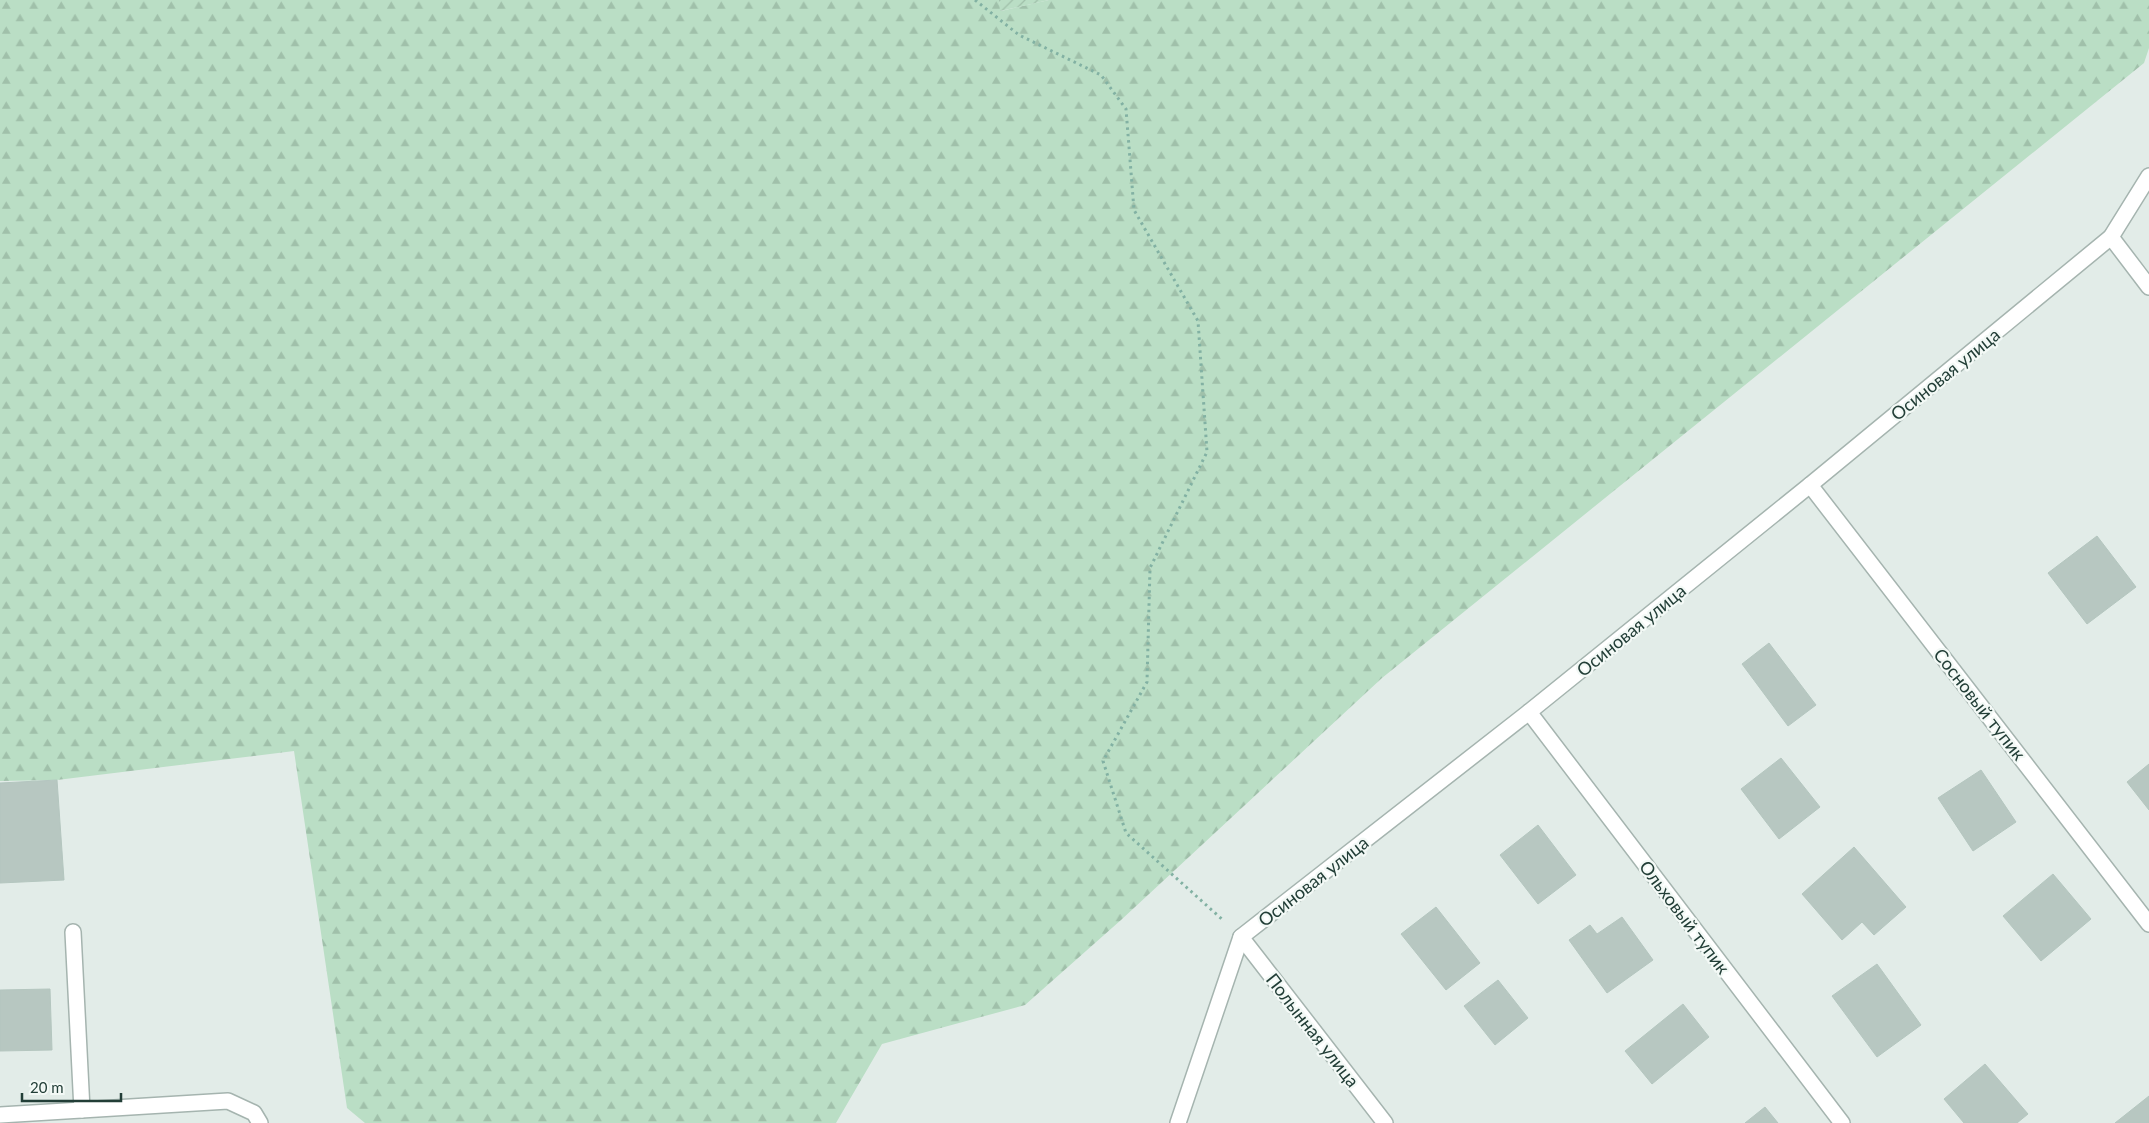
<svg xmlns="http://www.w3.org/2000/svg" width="2149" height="1123" viewBox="0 0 2149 1123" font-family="Lato,sans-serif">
	<defs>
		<pattern id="forest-firs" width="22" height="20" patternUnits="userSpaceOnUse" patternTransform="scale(1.25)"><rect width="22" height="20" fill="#badec5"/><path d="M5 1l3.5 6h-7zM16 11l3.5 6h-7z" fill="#a0c0aa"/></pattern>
		<pattern id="garden-furrows" width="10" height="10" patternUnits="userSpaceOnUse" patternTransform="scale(1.25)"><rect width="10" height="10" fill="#badec5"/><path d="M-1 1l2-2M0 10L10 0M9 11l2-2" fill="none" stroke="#a0c0aa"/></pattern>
	</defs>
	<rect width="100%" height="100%" fill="#e2ece8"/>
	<polygon fill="url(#forest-firs)" points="0,0 999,0 1001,11 1049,0 2149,0 2149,48 2144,63 1382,678 1121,920 1025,1005 882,1044 836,1123 365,1123 347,1108 294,751 57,780 0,781"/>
	<polygon fill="url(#garden-furrows)" points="999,0 1049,0 1000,11"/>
	<g fill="#b7c7c1" stroke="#b4c6bf">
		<polygon points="2097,536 2136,587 2087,624 2048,573"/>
		<polygon points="1769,643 1816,705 1788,726 1742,664"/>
		<polygon points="1781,758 1820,807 1779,839 1741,789"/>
		<polygon points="2149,764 2149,810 2127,782"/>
		<polygon points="1981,770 2016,822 1973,851 1938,798"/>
		<polygon points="57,780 64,880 0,883 0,783"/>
		<polygon points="1538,825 1576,875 1538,904 1500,855"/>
		<polygon points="1854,847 1906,907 1874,935 1862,922 1842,940 1802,894"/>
		<polygon points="2053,874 2091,919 2041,961 2003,916"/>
		<polygon points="1436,907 1480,963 1446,990 1401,934"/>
		<polygon points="1622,917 1653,960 1607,993 1569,940 1590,925 1597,934"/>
		<polygon points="1877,964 1921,1025 1877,1057 1832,996"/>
		<polygon points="1498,980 1528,1018 1495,1045 1464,1006"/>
		<polygon points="50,989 52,1050 0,1051 0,990"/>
		<polygon points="1683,1004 1709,1037 1652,1084 1625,1051"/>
		<polygon points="1985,1064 2028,1114 2017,1123 1964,1123 1944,1099"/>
		<polygon points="2149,1096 2149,1123 2115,1123"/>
		<polygon points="1765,1107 1778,1123 1745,1123"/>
	</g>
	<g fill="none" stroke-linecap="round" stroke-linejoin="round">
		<defs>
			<g id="service">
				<polyline points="2111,237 2149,287"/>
				<polyline points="1810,485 2149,924"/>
				<polyline points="1529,712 1842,1123"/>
				<polyline points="73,932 82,1110"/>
				<polyline points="1241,937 1385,1123"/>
				<polyline points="0,1115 228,1101 254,1113 260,1123"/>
				<polyline points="1178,1123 1241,937 1529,712 1810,485 2111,237 2149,176"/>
			</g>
		</defs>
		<use href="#service" stroke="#a5b4af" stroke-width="18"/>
		<polyline stroke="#82b1a3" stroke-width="3" stroke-dasharray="2.5 4" stroke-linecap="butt" points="975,0 1019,35 1101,75 1126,109 1134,210 1198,321 1207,452 1150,568 1147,682 1103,761 1126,833 1224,921"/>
		<use href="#service" stroke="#fff" stroke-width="15"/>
	</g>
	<g text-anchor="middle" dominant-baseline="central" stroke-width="4.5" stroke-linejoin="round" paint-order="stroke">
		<g font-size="18" fill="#223e37" stroke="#f3f9f6">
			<text transform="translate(1945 374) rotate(-39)">Осиновая улица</text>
			<text transform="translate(1631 630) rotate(-39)">Осиновая улица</text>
			<text transform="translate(1980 704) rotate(52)">Сосновый тупик</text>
			<text transform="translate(1313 881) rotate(-38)">Осиновая улица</text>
			<text transform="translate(1685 917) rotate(53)">Ольховый тупик</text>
			<text transform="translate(1313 1030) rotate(52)">Полынная улица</text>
		</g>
	</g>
	<path d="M22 1093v8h99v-8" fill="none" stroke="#223e37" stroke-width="2.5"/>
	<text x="30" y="1093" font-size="15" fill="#223e37" stroke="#f3f9f6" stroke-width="4" paint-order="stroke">20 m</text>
</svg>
